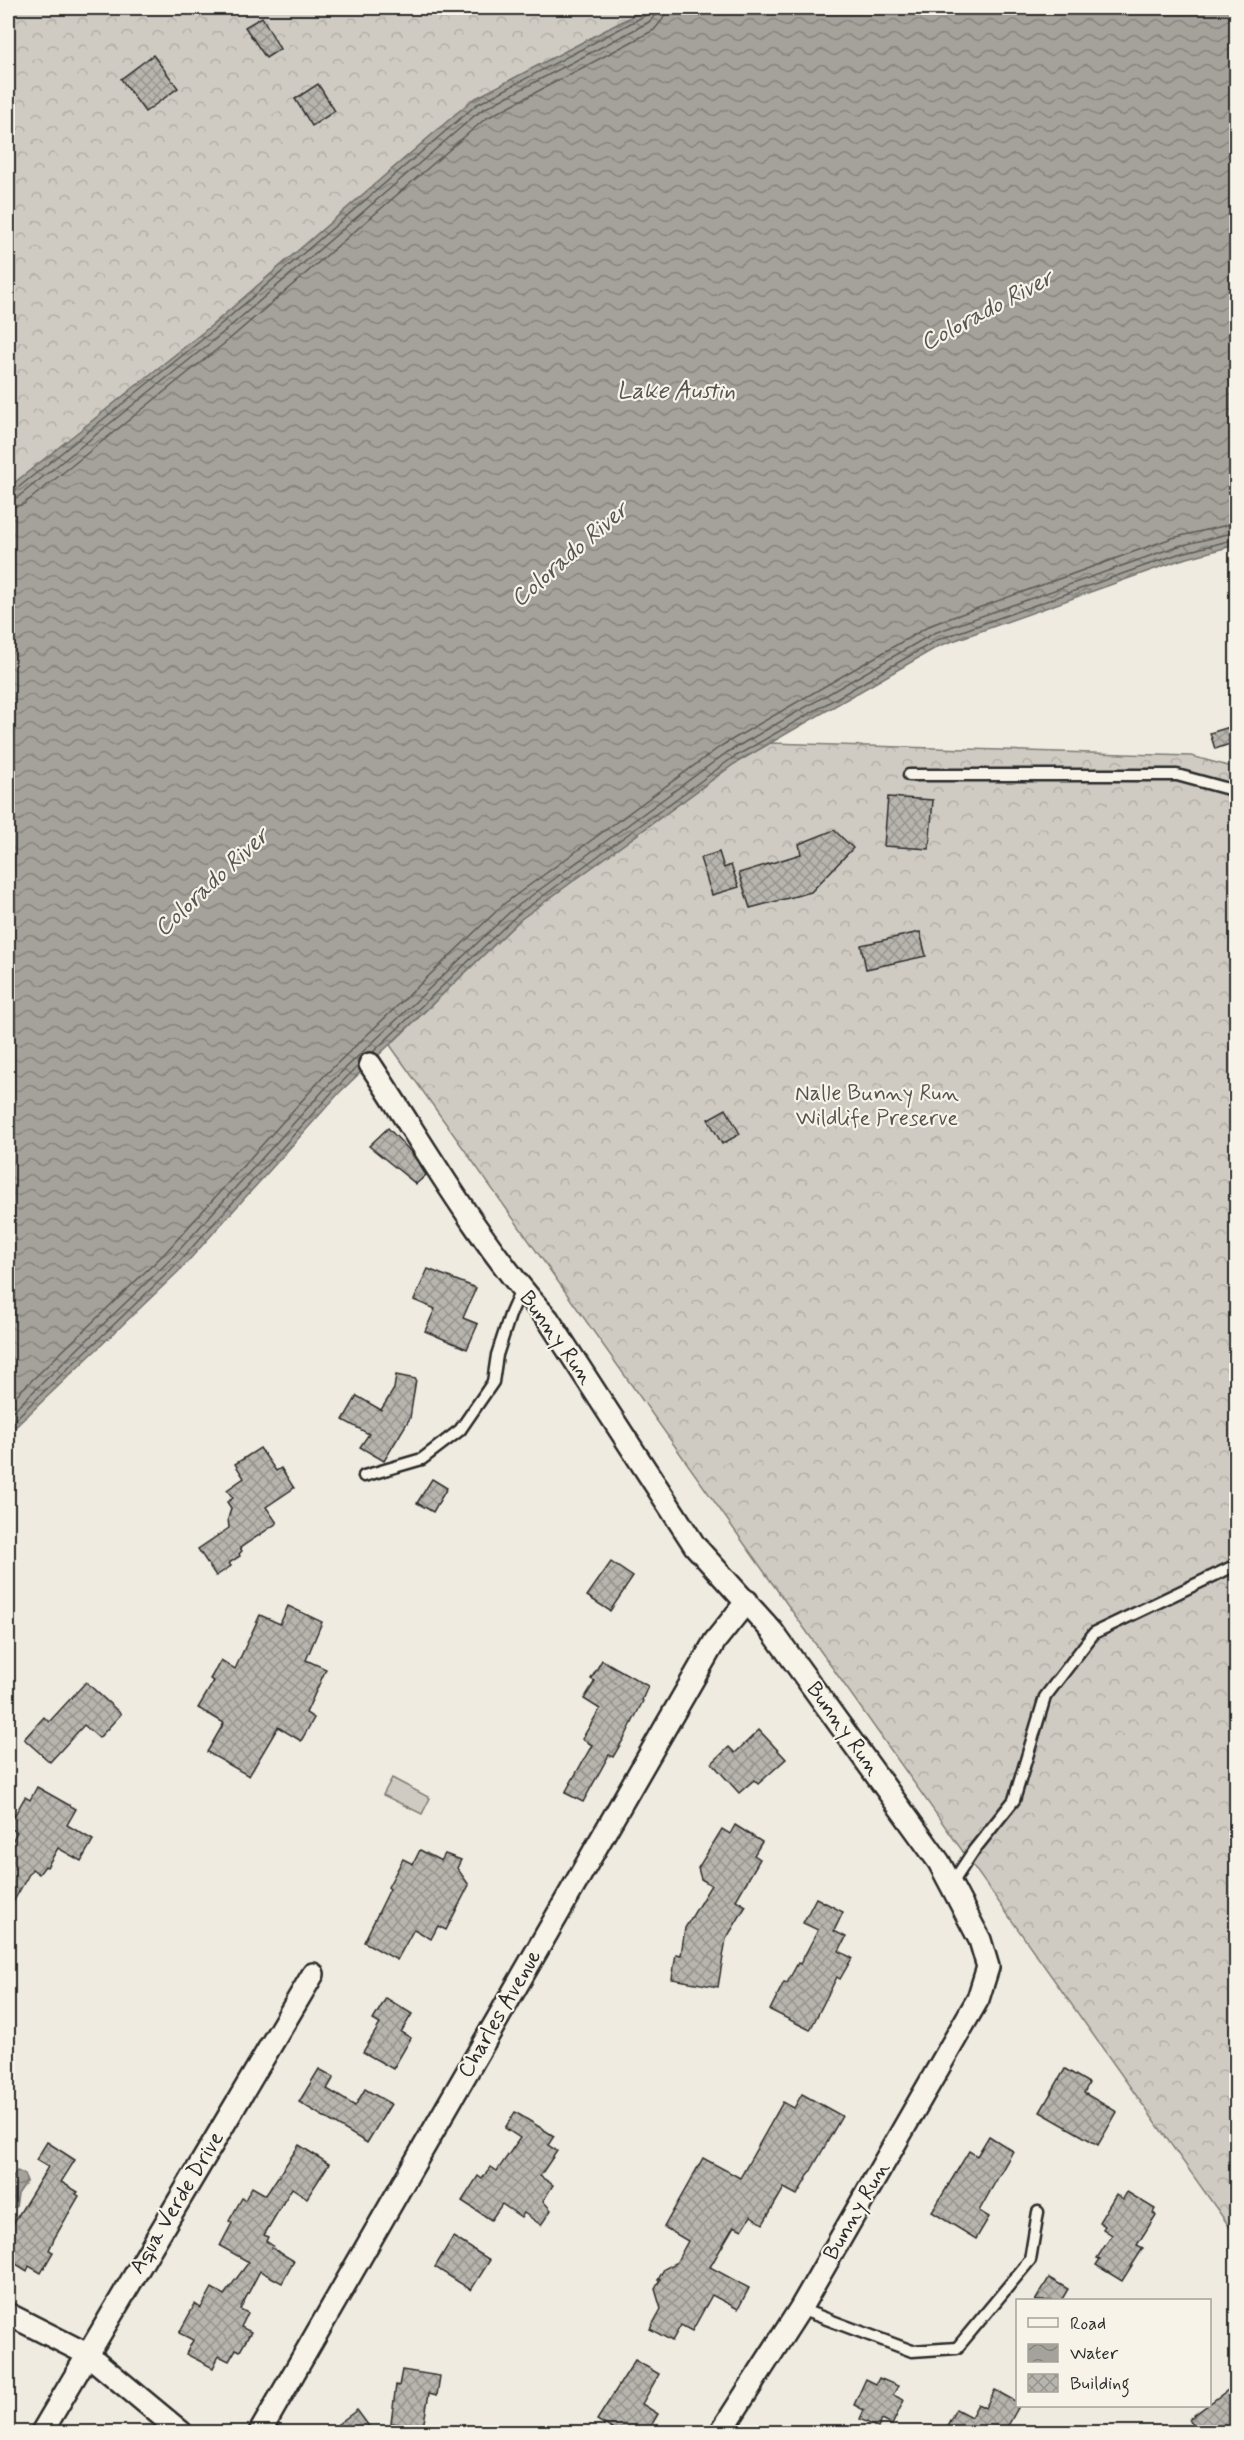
<svg xmlns="http://www.w3.org/2000/svg" width="1244" height="2440" viewBox="0 0 1244 2440" font-family="Mynerve,sans-serif">
	<defs>
		<pattern id="forest-crowns" width="20" height="18" patternUnits="userSpaceOnUse" patternTransform="scale(1.5)"><rect width="20" height="18" fill="#cfcbc2"/><path d="M2 6a3 3 0 1 1 6 0M12 15a3 3 0 1 1 6 0" fill="none" stroke="#b2aea7"/></pattern>
		<pattern id="water-waves" width="16" height="10" patternUnits="userSpaceOnUse" patternTransform="scale(1.5)"><rect width="16" height="10" fill="#a4a29a"/><path d="M0 5q4-4 8 0t8 0" fill="none" stroke="#86847e"/></pattern>
		<pattern id="building-cross-hatch" width="8" height="8" patternUnits="userSpaceOnUse" patternTransform="scale(1.5)"><rect width="8" height="8" fill="#b8b5ae"/><path d="M0 0l8 8M0 8l8-8" fill="none" stroke="#96938e"/></pattern>
	</defs>
	<rect width="100%" height="100%" fill="#efebe0"/>
	<filter id="ink" filterUnits="userSpaceOnUse"><feTurbulence type="fractalNoise" baseFrequency=".0167" numOctaves="2"/><feDisplacementMap in="SourceGraphic" scale="12" xChannelSelector="R" yChannelSelector="G"/><feConvolveMatrix kernelMatrix="1 2 1 2 8 2 1 2 1" color-interpolation-filters="sRGB"/></filter>
	<g filter="url(#ink)">
		<polygon fill="#cfcbc2" stroke="#7d7b76" stroke-width="1.5" points="392,1778 430,1798 422,1814 383,1795"/>
		<g fill="url(#forest-crowns)" stroke="#7d7b76" stroke-width="1.5">
			<polygon points="8,8 648,8 472,100 211,326 8,488"/>
			<polygon points="770,743 1191,756 1236,768 1236,2236 390,1045 521,919 734,764"/>
		</g>
		<g fill="url(#water-waves)" stroke="#74726e" stroke-width="1.5">
			<polygon points="648,8 1236,8 1236,545 1180,560 939,646 734,764 521,919 340,1092 181,1269 8,1434 8,488 211,326 472,100"/>
			<polygon points="17,2171 24,2174 27,2181 18,2194 16,2207 8,2208 8,2184"/>
		</g>
		<g fill="none" stroke-linecap="round" stroke-linejoin="round">
			<g stroke="#5b5b57" stroke-width="1.5">
				<polyline points="8,493 14,491 214,330 476,105 646,15 649,8"/>
				<polyline points="8,500 18,497 219,336 480,111 649,22 655,15 657,8"/>
				<polyline points="8,509 24,504 225,343 485,119 654,30 663,19 666,8"/>
				<polyline points="372,1053 517,915 731,759 937,640 1178,554 1236,539"/>
				<polyline points="8,1403 165,1253 324,1076 505,903 721,746 931,625 1172,538 1236,523"/>
				<polyline points="8,1416 171,1259 331,1082 512,910 726,753 934,633 1175,547 1236,532"/>
				<polyline points="8,1426 177,1264 336,1088 358,1066"/>
			</g>
		</g>
		<g fill="url(#building-cross-hatch)" stroke="#2b2b2b" stroke-width="1.5">
			<polygon points="262,17 280,49 266,58 245,27"/>
			<polygon points="153,55 178,88 145,112 121,79"/>
			<polygon points="318,84 335,111 312,126 295,99"/>
			<polygon points="1236,725 1236,742 1215,749 1210,733"/>
			<polygon points="888,797 933,800 929,849 884,846"/>
			<polygon points="834,830 853,848 811,892 750,908 739,873 801,854 799,844"/>
			<polygon points="719,852 724,868 731,865 739,887 712,895 700,858"/>
			<polygon points="920,932 926,956 866,969 861,945"/>
			<polygon points="726,1109 740,1134 722,1144 708,1119"/>
			<polygon points="388,1128 411,1152 426,1175 416,1184 369,1146"/>
			<polygon points="428,1269 476,1288 463,1318 478,1324 467,1349 425,1331 435,1309 414,1300"/>
			<polygon points="396,1375 416,1379 410,1418 384,1461 360,1447 369,1434 343,1420 357,1396 381,1410 394,1389"/>
			<polygon points="260,1448 276,1471 281,1468 294,1488 266,1507 277,1523 240,1548 242,1551 239,1554 240,1556 229,1563 231,1566 216,1576 198,1549 229,1528 228,1519 231,1508 227,1502 233,1498 227,1490 244,1478 235,1464"/>
			<polygon points="432,1479 447,1488 433,1512 417,1503"/>
			<polygon points="611,1562 633,1577 610,1611 587,1596"/>
			<polygon points="288,1606 322,1622 306,1660 326,1669 306,1713 314,1718 301,1741 278,1727 249,1776 207,1752 224,1723 198,1708 214,1681 210,1679 221,1660 235,1669 260,1615 280,1624"/>
			<polygon points="602,1660 648,1686 642,1700 643,1701 626,1735 613,1757 609,1755 583,1802 565,1793 592,1745 582,1739 600,1709 584,1699 595,1681 591,1679"/>
			<polygon points="86,1682 121,1714 99,1738 84,1725 50,1762 24,1739 44,1717 49,1722"/>
			<polygon points="759,1730 786,1759 758,1784 754,1780 739,1793 712,1763 729,1747 735,1753"/>
			<polygon points="37,1787 76,1809 67,1825 93,1840 81,1861 58,1848 47,1867 45,1866 39,1874 32,1869 8,1911 8,1849 17,1832 8,1827 25,1797 30,1800"/>
			<polygon points="735,1825 762,1842 754,1855 760,1859 736,1900 746,1906 726,1939 718,1987 672,1979 676,1954 681,1955 685,1928 711,1885 701,1879 698,1868 722,1829 730,1834"/>
			<polygon points="420,1850 441,1861 445,1854 461,1860 457,1868 469,1885 446,1930 438,1926 431,1939 414,1929 397,1960 364,1942 390,1889 388,1887 403,1859 413,1864"/>
			<polygon points="816,1898 843,1912 834,1931 846,1937 839,1951 852,1958 840,1979 837,1977 810,2030 770,2010 784,1982 787,1983 798,1963 800,1964 818,1930 803,1923"/>
			<polygon points="386,1998 412,2014 401,2032 411,2038 393,2069 363,2052 380,2024 373,2020"/>
			<polygon points="319,2069 334,2077 327,2089 355,2106 365,2089 391,2104 367,2143 299,2102"/>
			<polygon points="1065,2069 1089,2083 1084,2093 1117,2112 1098,2145 1040,2112"/>
			<polygon points="802,2094 842,2116 797,2195 784,2188 763,2224 751,2216 742,2230 734,2226 710,2267 749,2288 738,2309 712,2295 692,2331 681,2325 672,2341 650,2329 661,2309 655,2289 660,2280 658,2280 664,2269 676,2263 688,2241 664,2227 703,2158 740,2178 783,2102 794,2108"/>
			<polygon points="515,2112 554,2136 548,2145 557,2151 540,2176 553,2185 543,2201 551,2210 541,2225 524,2213 521,2217 502,2204 491,2220 462,2201 478,2176 482,2179 491,2167 497,2171 520,2138 505,2128"/>
			<polygon points="989,2136 1013,2151 979,2211 989,2217 976,2239 932,2212 969,2151 977,2156"/>
			<polygon points="47,2142 75,2160 61,2182 78,2192 76,2194 79,2196 55,2237 49,2250 53,2252 41,2273 29,2266 27,2271 8,2259 8,2232 48,2167 36,2160"/>
			<polygon points="299,2145 329,2164 307,2198 292,2188 264,2235 268,2237 266,2241 273,2246 272,2248 294,2261 282,2283 260,2271 240,2309 248,2313 241,2327 251,2332 240,2351 236,2349 229,2361 219,2356 213,2368 186,2354 193,2340 179,2333 195,2304 201,2308 212,2288 224,2295 249,2262 220,2246 232,2223 229,2221 242,2198 245,2200 252,2187 266,2195"/>
			<polygon points="1127,2192 1155,2209 1153,2213 1156,2215 1137,2245 1143,2248 1122,2281 1096,2265 1100,2259 1097,2258 1112,2235 1103,2229 1105,2226 1099,2222 1116,2194 1123,2199"/>
			<polygon points="453,2237 490,2260 471,2290 435,2267"/>
			<polygon points="1049,2278 1068,2289 1061,2301 1035,2301"/>
			<polygon points="635,2360 659,2374 642,2404 658,2414 647,2433 619,2433 597,2420"/>
			<polygon points="402,2370 440,2376 437,2395 429,2393 423,2428 391,2423 396,2385 399,2386"/>
			<polygon points="879,2378 898,2386 893,2395 904,2400 892,2425 882,2420 878,2428 860,2419 864,2410 854,2405 866,2379 876,2384"/>
			<polygon points="1236,2384 1236,2433 1199,2433 1189,2419"/>
			<polygon points="995,2390 1017,2402 1019,2406 1004,2433 943,2433 956,2409 971,2417 978,2404 985,2408"/>
			<polygon points="357,2410 374,2433 326,2433"/>
		</g>
		<g fill="none" stroke-linecap="round" stroke-linejoin="round">
			<defs>
				<g id="service">
					<polyline points="909,775 1177,775 1236,791"/>
					<polyline points="364,1476 422,1459 460,1430 493,1382 497,1355 510,1315 521,1290"/>
					<polyline points="951,1885 974,1850 1014,1800 1045,1697 1094,1633 1236,1565"/>
					<polyline points="800,2309 912,2351 957,2348 1030,2260 1038,2212"/>
				</g>
				<g id="minor">
					<path d="M370,1064C427,1150 479,1243 548,1319L695,1546L772,1631L939,1862L980,1940L988,1967L978,1999L800,2309L721,2432"/>
					<polyline points="8,2314 87,2354 181,2432"/>
					<polyline points="42,2432 313,1974"/>
					<polyline points="260,2432 715,1641 747,1601"/>
				</g>
			</defs>
			<use href="#service" stroke="#2b2b2b" stroke-width="15"/>
			<use href="#minor" stroke="#2b2b2b" stroke-width="26"/>
			<use href="#service" stroke="#f7f3e8" stroke-width="10"/>
			<use href="#minor" stroke="#f7f3e8" stroke-width="21"/>
		</g>
	</g>
	<g text-anchor="middle" dominant-baseline="central" stroke-width="4.5" stroke-linejoin="round" paint-order="stroke">
		<g font-size="22" fill="#545351" stroke="#f7f3e8">
			<text x="877" y="1094">Nalle Bunny Run<tspan x="877" dy="25">Wildlife Preserve</tspan></text>
		</g>
		<g font-size="22" fill="#2b2b2b" stroke="#f7f3e8">
			<text transform="translate(556 1338) rotate(54)">Bunny Run</text>
			<text transform="translate(843 1729) rotate(54)">Bunny Run</text>
			<text transform="translate(500 2014) rotate(-60)">Charles Avenue</text>
			<text transform="translate(177 2203) rotate(-59)">Aqua Verde Drive</text>
			<text transform="translate(857 2211) rotate(-60)">Bunny Run</text>
		</g>
		<g font-size="24" font-style="italic" fill="#555552" stroke="#f7f3e8">
			<text transform="translate(987 311) rotate(-28)">Colorado River</text>
			<text x="676" y="391">Lake Austin</text>
			<text transform="translate(570 555) rotate(-41)">Colorado River</text>
			<text transform="translate(212 883) rotate(-43)">Colorado River</text>
		</g>
	</g>
	<rect width="1244" height="2440" fill="none" stroke="#f7f3e8" stroke-width="30"/>
	<rect x="15" y="15" width="1214" height="2410" fill="none" stroke="#2b2b2b" stroke-width="2" filter="url(#ink)"/>
	<rect x="1016" y="2299" width="195" height="108" fill="#f7f3e8" stroke="#a5a39c" stroke-width="1.5"/>
	<rect x="1028" y="2318" width="30" height="9" fill="#f7f3e8" stroke="#a5a39c" stroke-width="1.5"/>
	<text x="1070" y="2329" font-size="18" fill="#2b2b2b">Road</text>
	<rect x="1028" y="2344" width="30" height="18" fill="url(#water-waves)" stroke="#a5a39c" stroke-width="1.5"/>
	<text x="1070" y="2359" font-size="18" fill="#2b2b2b">Water</text>
	<rect x="1028" y="2374" width="30" height="18" fill="url(#building-cross-hatch)" stroke="#a5a39c" stroke-width="1.5"/>
	<text x="1070" y="2389" font-size="18" fill="#2b2b2b">Building</text>
</svg>
